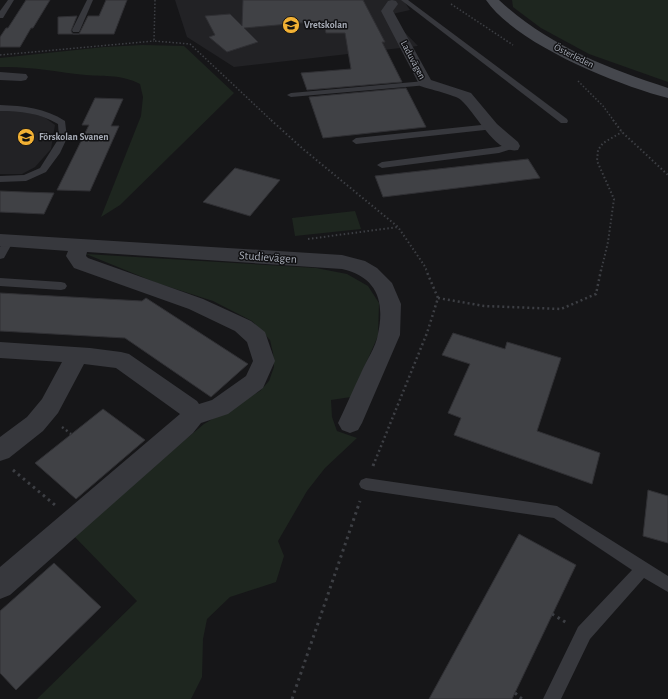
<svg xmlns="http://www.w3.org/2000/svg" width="668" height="699" viewBox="0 0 668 699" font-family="'Alegreya Sans',sans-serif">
	<rect width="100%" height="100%" fill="#161618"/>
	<g fill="#222225">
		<polygon points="175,0 403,0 410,10 388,15 418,46 234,67 187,37"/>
		<polygon points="19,110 44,117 55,125 51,149 35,167 22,174 0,174 0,111"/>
	</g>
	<g fill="#1e261f">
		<polygon points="512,0 668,0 668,82 589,54 541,28 513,7"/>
		<path d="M143,45L184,46L234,93L120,205L101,217L141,116L143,97L140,84C121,74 106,77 86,75C57,72 29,66 0,67V58L104,47Z"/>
		<polygon points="355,211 361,229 295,236 292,218"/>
		<polygon points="86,254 316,268 347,274 368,286 379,303 378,336 351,397 331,400 332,417 337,431 357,438 325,468 307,491 278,541 284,556 276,582 230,597 207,619 203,639 202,677 191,699 37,699 137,601 72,534 204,424 260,391 269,381 274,367 273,353 270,340 252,321 213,301 157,283"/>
	</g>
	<g fill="#404145" stroke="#303034">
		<polygon points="26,0 50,0 33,28 31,28 20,47 0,47 0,37 6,28 8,28"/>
		<polygon points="106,0 127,0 114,34 58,34 58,17 77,16 71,31 73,34 79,34 88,16 99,16"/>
		<polygon points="243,0 363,0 385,42 382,42 402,82 307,90 301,73 351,69 345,33 326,33 323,21 244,28 258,42 227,52 209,37 215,35 205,16 230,14 242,26"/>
		<polygon points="406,88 426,127 323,138 309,97"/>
		<polygon points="95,98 123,99 111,126 119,126 90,191 57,190 89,125 82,125"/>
		<polygon points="528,159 540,178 383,197 375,176"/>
		<polygon points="235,168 280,180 250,216 203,202"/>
		<polygon points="0,191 24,192 54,193 44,214 0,212"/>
		<polygon points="0,293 142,301 146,298 248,364 211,397 125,338 0,331"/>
		<polygon points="453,333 505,349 507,342 561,358 537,431 600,453 592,484 454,435 461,418 448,413 470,364 442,355"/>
		<polygon points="103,409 145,440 76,499 35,463"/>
		<polygon points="648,490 668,496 668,543 643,536"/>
		<polygon points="519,534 576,565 512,699 429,699"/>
		<polygon points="54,563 101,607 16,690 0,673 0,611"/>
	</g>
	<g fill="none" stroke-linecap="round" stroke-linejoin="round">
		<g stroke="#3d3f44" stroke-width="1.5" stroke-dasharray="1.5 2" stroke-linecap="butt">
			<polyline points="155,0 154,41 190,44 272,121"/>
			<polyline points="451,4 513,45"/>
			<polyline points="0,55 154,41"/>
			<polyline points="578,81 603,106 614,121"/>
		</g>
		<g stroke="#3d3f44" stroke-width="2" stroke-dasharray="1.5 2.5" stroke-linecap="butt">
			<polyline points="271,120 303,149 398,227 424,265 427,271"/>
			<polyline points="613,120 622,132 668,175"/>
			<polyline points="308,239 398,227"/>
			<polyline points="601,271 608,242 614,199 597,161 598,150 603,143 622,132"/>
		</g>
		<g stroke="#3d3f44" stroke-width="2.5" stroke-dasharray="2 3" stroke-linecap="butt">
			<polyline points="438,298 484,306 561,309 596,294 601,270"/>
			<polyline points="62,427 71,434"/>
			<polyline points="375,461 427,333 438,298 426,270"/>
		</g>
		<g stroke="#3d3f44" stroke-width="3" stroke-dasharray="2.5 4" stroke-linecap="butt">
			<polyline points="373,466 375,460"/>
			<polyline points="13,470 55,505"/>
			<polyline points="552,614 567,623"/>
			<polyline points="515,693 522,699"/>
			<polyline points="292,699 360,501"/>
		</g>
		<g fill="#37383d" fill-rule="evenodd">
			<polygon points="8,0 14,0 3,18 0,18 0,11"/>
			<polygon points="87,0 93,0 80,30 79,32 73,32 72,30"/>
			<polygon points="401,0 408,0 567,119 568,121 567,123 561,123"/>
			<polygon points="425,81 429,83 428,85 291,97 287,95 291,93"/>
			<path d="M0,105C24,106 45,108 65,121L67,138L60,153L46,172L26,181L0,182V176L24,175L40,168L59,138L58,124C39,113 21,111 0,111Z"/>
			<polygon points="491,124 494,125 495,127 494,129 356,144 352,141 356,138"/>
			<polygon points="512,143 515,144 517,146 515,148 499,153 382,168 377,165 382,162 498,147"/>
			<polygon points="9,237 14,240 4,258 0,259 0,247 5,238"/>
			<polygon points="0,278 61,282 65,283 67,286 65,289 61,290 0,286"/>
			<polygon points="366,478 557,506 668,576 668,592 644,578 590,639 561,699 543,699 578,627 632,570 554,518 366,490 361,488 359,484 361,480"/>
		</g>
		<g fill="#37383d" fill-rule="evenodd">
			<path d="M392,0L396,1L398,4L393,11L431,80L471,93L497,124L518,142L520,146L518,150C496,155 476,113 461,100C456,95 428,89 420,86L381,11L388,1Z"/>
			<polygon points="0,72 26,74 28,77 26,80 21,81 0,80"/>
			<path d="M0,234L342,255L365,261L377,268L392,283L401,304L400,335L362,423L358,430L350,433L342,430L338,423C346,406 353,390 361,373C366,361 376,347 378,334C385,301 377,277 342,269L87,252L86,256L88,258L203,299L251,321L265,332L275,361L263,388L228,414L201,423L193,433L10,595L0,599V567L180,414L116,368L84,364L58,413L43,431L9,458L0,461V437L27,417L42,399L62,362L0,358V342L90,348L121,352L129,354L197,401L199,404L212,400L246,376L253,361L247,342L235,331L189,309L74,268L66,256L68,251L0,246Z"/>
		</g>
		<path fill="#45474d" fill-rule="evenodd" d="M486,0H499C547,45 606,68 668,88V98C617,85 516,44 486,0Z"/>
	</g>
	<defs>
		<symbol id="school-disc" viewBox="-11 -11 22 22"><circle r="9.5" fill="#f2b134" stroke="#111113"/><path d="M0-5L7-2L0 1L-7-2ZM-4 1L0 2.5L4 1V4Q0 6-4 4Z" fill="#111"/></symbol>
	</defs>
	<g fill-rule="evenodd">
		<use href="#school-disc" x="281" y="15" width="20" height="20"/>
		<use href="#school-disc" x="16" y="127" width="20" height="20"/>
	</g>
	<g text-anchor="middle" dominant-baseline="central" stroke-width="3" stroke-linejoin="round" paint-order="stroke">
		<g font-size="10" font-weight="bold" fill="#a8adb8" stroke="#111113" text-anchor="start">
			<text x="304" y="25">Vretskolan</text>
			<text x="39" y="137">Förskolan Svanen</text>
		</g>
		<g font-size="10" fill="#a8adb8" stroke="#111113">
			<text transform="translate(574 56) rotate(26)">Österleden</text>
			<text transform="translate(413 60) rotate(62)">Laduvägen</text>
		</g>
		<g font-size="12" fill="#a8adb8" stroke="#111113">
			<text transform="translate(268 257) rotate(4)">Studievägen</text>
		</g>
	</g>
</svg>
